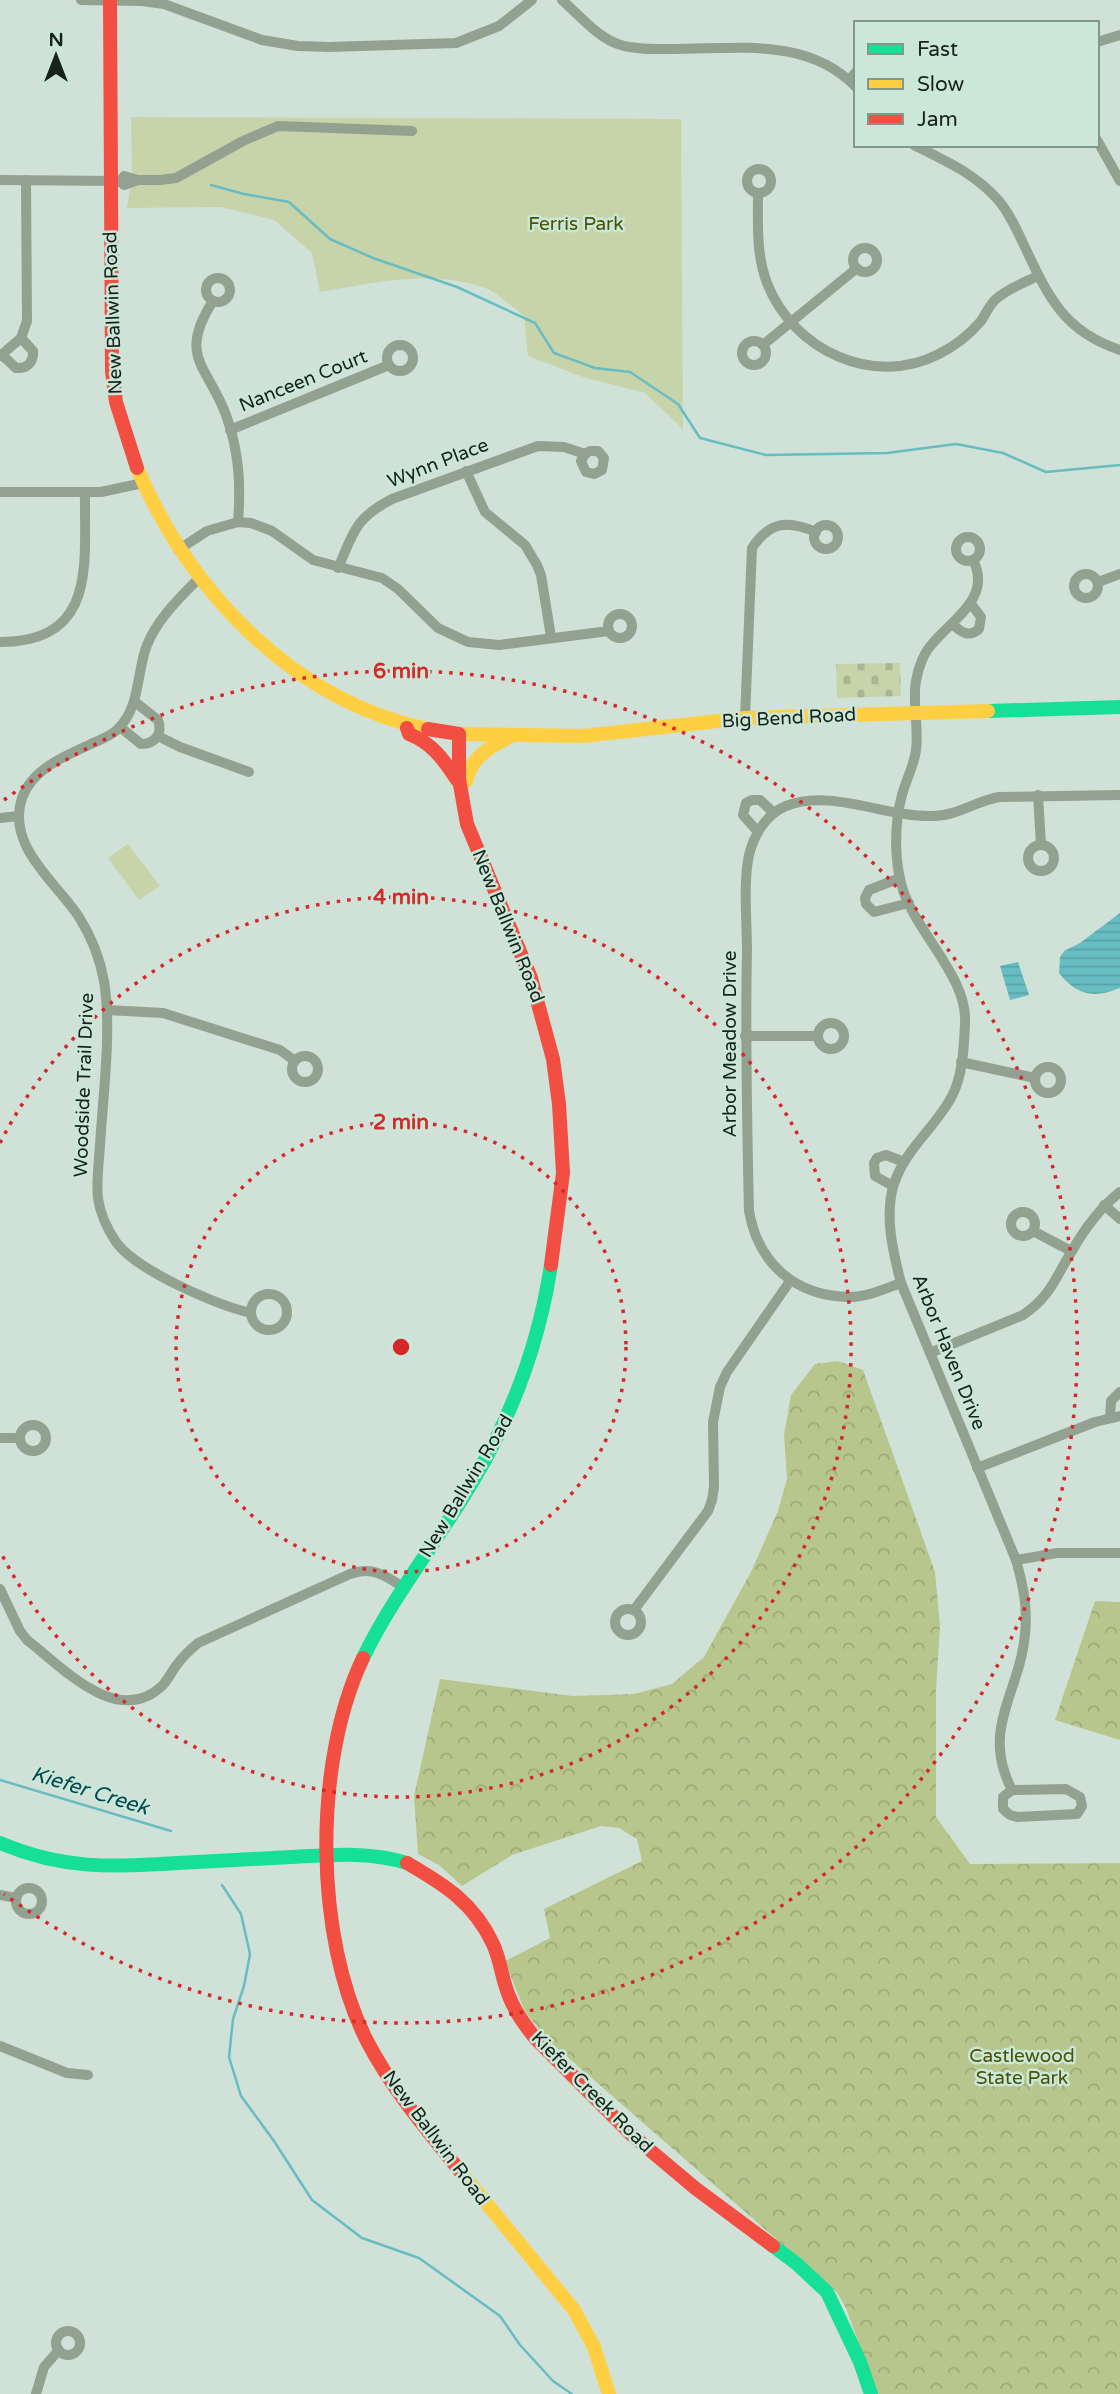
<svg xmlns="http://www.w3.org/2000/svg" width="1120" height="2394" viewBox="0 0 1120 2394" font-family="'Varela Round',sans-serif">
	<defs>
		<pattern id="forest-crowns" width="20" height="18" patternUnits="userSpaceOnUse" patternTransform="scale(1.75)"><rect width="20" height="18" fill="#b7c68c"/><path d="M2 6a3 3 0 1 1 6 0M12 15a3 3 0 1 1 6 0" fill="none" stroke="#9daa78"/></pattern>
		<pattern id="cemetery-stones" width="16" height="16" patternUnits="userSpaceOnUse" patternTransform="scale(1.75)"><rect width="16" height="16" fill="#c7d4aa"/><path d="M2 7V4a2 2 0 0 1 4 0v3zM10 15v-3a2 2 0 0 1 4 0v3z" fill="#aab692"/></pattern>
		<pattern id="water-rules" width="6" height="5" patternUnits="userSpaceOnUse" patternTransform="scale(1.75)"><rect width="6" height="5" fill="#68bdc2"/><path d="M0 2.5h6" fill="none" stroke="#59a2a6"/></pattern>
	</defs>
	<rect width="100%" height="100%" fill="#d0e1d8"/>
	<g fill="#c7d4aa">
		<path d="M131,117L681,119L683,429L645,393L583,377L528,356L524,316C512,307 498,293 485,288C433,269 372,283 320,292L312,253L274,220L221,207L127,208L132,177Z"/>
		<polygon points="128,844 160,886 139,900 108,858"/>
	</g>
	<g fill="url(#forest-crowns)">
		<polygon points="838,1361 863,1370 935,1572 940,1626 936,1690 936,1817 970,1864 1120,1863 1120,2394 877,2394 846,2308 836,2291 548,2040 525,2012 505,1961 550,1938 544,1909 642,1861 637,1839 619,1828 601,1826 512,1855 462,1886 439,1865 418,1854 414,1796 440,1679 573,1696 634,1694 672,1684 704,1657 751,1572 778,1511 787,1479 784,1435 791,1395 815,1364"/>
		<polygon points="1095,1601 1120,1602 1120,1740 1055,1720"/>
	</g>
	<polygon fill="url(#cemetery-stones)" points="900,663 901,696 837,698 836,664"/>
	<g fill="url(#water-rules)">
		<path d="M1120,913V988C1094,999 1076,995 1059,973L1060,957L1064,951L1080,943Z"/>
		<polygon points="1018,962 1029,995 1010,1000 1000,966"/>
	</g>
	<g fill="none" stroke-linecap="round" stroke-linejoin="round">
		<g stroke="#68bdc2" stroke-width="2.5">
			<polyline points="211,185 244,194 289,202 330,239 373,258 457,287 535,323 554,353 595,368 630,372 678,404 700,438 766,455 887,453 956,444 1003,453 1046,472 1120,465"/>
			<polyline points="0,1780 171,1831"/>
			<polyline points="222,1885 241,1914 250,1954 244,1986 233,2019 229,2057 241,2096 274,2141 312,2200 362,2238 419,2258 500,2316 520,2345 553,2381 572,2394"/>
		</g>
		<g stroke="#93a191" stroke-width="10">
			<polyline points="81,0 142,1 164,4 262,40 298,46 329,47 456,43 499,26 532,0"/>
			<path d="M562,0C579,15 599,39 621,45C637,50 657,49 674,49C738,49 808,37 856,87"/>
			<polyline points="1097,42 1120,35"/>
			<polyline points="849,80 856,72"/>
			<polyline points="1097,140 1120,181"/>
			<path d="M914,145C945,161 975,173 999,201C1009,213 1016,228 1023,243C1047,294 1062,331 1120,350"/>
			<circle cx="759" cy="181" r="12"/>
			<polyline points="0,180 120,181 124,185 138,180"/>
			<polyline points="120,181 124,176 138,180 160,180 176,178 243,141 278,126 412,131"/>
			<path d="M758,193C758,224 756,254 767,283C793,350 873,388 939,354C955,346 969,335 981,321C986,314 989,305 996,299C1007,289 1025,282 1038,276"/>
			<circle cx="865" cy="260" r="12"/>
			<circle cx="218" cy="290" r="12"/>
			<path d="M213,301C177,357 208,366 226,415C239,451 241,484 238,522"/>
			<circle cx="754" cy="353" r="12"/>
			<polyline points="763,345 857,268"/>
			<circle cx="400" cy="358" r="13"/>
			<path d="M2,355L16,368C27,369 34,362 33,351L21,338"/>
			<polyline points="0,356 21,338 27,321 26,180"/>
			<polyline points="230,430 389,365"/>
			<polyline points="466,471 485,512 525,545 537,565 541,575 551,637"/>
			<polyline points="0,492 101,492 143,483"/>
			<circle cx="826" cy="537" r="12"/>
			<circle cx="968" cy="549" r="12"/>
			<polyline points="178,550 207,531 238,522 251,523 272,531 313,560 382,578 398,589 438,628 468,642 499,645 609,631"/>
			<path d="M973,560C992,597 954,618 933,643C924,652 918,668 916,681C912,702 919,728 916,750C914,766 906,780 902,795C894,824 894,862 903,890C917,933 968,978 965,1023C964,1046 963,1075 952,1096C936,1127 905,1149 894,1184C884,1215 893,1252 901,1283L1016,1560C1023,1585 1028,1608 1025,1634C1020,1693 980,1729 1012,1790"/>
			<path d="M338,568C354,532 354,519 392,499L538,446L564,447L585,454L590,451H598L604,458L602,470L594,474L586,472L581,461L585,454"/>
			<circle cx="1086" cy="586" r="12"/>
			<path d="M199,578C179,599 158,618 147,645C136,673 141,706 118,729C111,736 100,740 91,744C65,756 32,769 22,798C6,846 56,882 79,917C91,936 100,959 104,981C112,1030 103,1095 100,1145C99,1162 96,1182 98,1198C100,1213 108,1230 116,1242C137,1271 217,1305 251,1313"/>
			<polyline points="1098,582 1120,574"/>
			<circle cx="620" cy="626" r="12"/>
			<path d="M952,624C961,632 969,638 979,629L981,617L971,604"/>
			<path d="M0,642C98,642 84,563 85,492"/>
			<path d="M745,718L752,548C770,521 788,520 816,532"/>
			<path d="M120,727L141,744C155,744 163,734 158,720L135,702"/>
			<polyline points="158,736 180,747 249,772"/>
			<polyline points="1038,795 1041,845"/>
			<polyline points="0,818 19,816"/>
			<polyline points="758,832 743,815 746,803 752,800 760,800 774,813"/>
			<circle cx="1041" cy="858" r="13"/>
			<polyline points="900,878 869,890 865,898 866,904 874,912 909,903"/>
			<polyline points="107,1010 163,1013 280,1050 295,1061"/>
			<circle cx="831" cy="1036" r="13"/>
			<polyline points="745,1036 818,1036"/>
			<circle cx="305" cy="1069" r="13"/>
			<polyline points="961,1062 1035,1078"/>
			<circle cx="1048" cy="1080" r="13"/>
			<polyline points="893,1186 875,1176 874,1163 877,1158 886,1155 904,1162"/>
			<polyline points="1104,1205 1120,1219"/>
			<circle cx="1023" cy="1224" r="12"/>
			<polyline points="1033,1231 1071,1251"/>
			<path d="M901,1283C884,1289 865,1298 847,1297C794,1295 758,1263 749,1211C747,1124 745,1038 747,951C747,921 743,883 749,855C754,835 766,814 786,806C831,788 887,818 933,816C957,816 976,801 999,797L1120,795"/>
			<circle cx="269" cy="1312" r="18"/>
			<path d="M930,1353L1023,1315C1051,1296 1055,1278 1072,1251C1085,1228 1100,1208 1120,1192"/>
			<polyline points="1110,1418 1111,1401 1120,1392"/>
			<circle cx="33" cy="1438" r="13"/>
			<polyline points="0,1438 20,1438"/>
			<polyline points="977,1468 1095,1422 1120,1416"/>
			<polyline points="1016,1560 1057,1553 1120,1553"/>
			<path d="M0,1589L20,1631L27,1640C62,1667 118,1729 163,1685C169,1678 173,1669 179,1662C184,1655 191,1649 198,1643L350,1574C372,1566 385,1575 403,1587"/>
			<circle cx="628" cy="1622" r="13"/>
			<polyline points="634,1610 708,1511 712,1500 714,1487 713,1422 720,1387 727,1372 790,1281"/>
			<polygon points="1066,1789 1080,1797 1082,1806 1077,1814 1017,1817 1010,1815 1003,1809 1003,1797 1012,1790"/>
			<circle cx="29" cy="1901" r="13"/>
			<polyline points="0,1895 16,1898"/>
			<polyline points="0,2046 67,2073 88,2075"/>
			<circle cx="68" cy="2343" r="12"/>
			<polyline points="36,2394 44,2367 59,2350"/>
		</g>
		<g stroke="#16e098" stroke-width="14">
			<polyline points="988,711 1120,707"/>
			<path d="M363,1658C390,1602 429,1552 462,1499C508,1427 538,1350 551,1265"/>
			<path d="M0,1843C63,1870 112,1867 178,1863C216,1861 253,1859 291,1857C329,1855 370,1851 407,1863"/>
			<polyline points="773,2246 797,2264 827,2292 860,2362 871,2394"/>
		</g>
		<g stroke="#ffcf43" stroke-width="14">
			<path d="M137,468C189,590 293,702 428,729"/>
			<polyline points="459,734 583,736 745,718 988,711"/>
			<path d="M460,785L466,781C472,756 490,747 511,736"/>
			<polyline points="460,2171 574,2310 594,2347 609,2394"/>
		</g>
		<g stroke="#f24e42" stroke-width="14">
			<polyline points="110,0 112,371 116,402 137,468"/>
			<path d="M407,728L409,734C432,743 444,760 457,780"/>
			<polyline points="428,729 459,734 459,779 467,824 531,978 553,1059 559,1104 563,1173 551,1265"/>
			<path d="M363,1658C313,1763 314,1937 367,2041C392,2089 427,2130 460,2171"/>
			<path d="M407,1863C445,1885 474,1903 493,1944C501,1961 502,1980 509,1996C515,2012 525,2025 535,2038L632,2135L695,2188L773,2246"/>
		</g>
	</g>
	<g fill="none" stroke="#d62828" stroke-width="3.5" stroke-dasharray="3.5 7">
		<circle cx="401" cy="1347" r="225"/>
		<path d="M0 1143A450 450 0 1 1 0 1551"/>
		<path d="M4 800A676 676 0 1 1 4 1894"/>
	</g>
	<g text-anchor="middle" dominant-baseline="central" stroke-width="5" stroke-linejoin="round" paint-order="stroke">
		<g font-size="19" fill="#4a5204" stroke="#cae7d7">
			<text x="576" y="224">Ferris Park</text>
			<text x="1022" y="2056">Castlewood<tspan x="1022" dy="22">State Park</tspan></text>
		</g>
		<g font-size="19" fill="#18221c" stroke="#cae7d7">
			<text transform="translate(113 313) rotate(-92)">New Ballwin Road</text>
			<text transform="translate(303 381) rotate(-22)">Nanceen Court</text>
			<text transform="translate(438 463) rotate(-21)">Wynn Place</text>
			<text transform="translate(789 718) rotate(-3)">Big Bend Road</text>
			<text transform="translate(508 926) rotate(68)">New Ballwin Road</text>
			<text transform="translate(730 1044) rotate(-90)">Arbor Meadow Drive</text>
			<text transform="translate(84 1085) rotate(-88)">Woodside Trail Drive</text>
			<text transform="translate(949 1352) rotate(68)">Arbor Haven Drive</text>
			<text transform="translate(466 1486) rotate(-59)">New Ballwin Road</text>
			<text transform="translate(592 2092) rotate(45)">Kiefer Creek Road</text>
			<text transform="translate(436 2138) rotate(53)">New Ballwin Road</text>
		</g>
		<g font-size="21" font-style="italic" fill="#044a50" stroke="#cae7d7">
			<text transform="translate(90 1791) rotate(17)">Kiefer Creek</text>
		</g>
	</g>
	<circle cx="401" cy="1347" r="10" fill="#d62828" stroke="#cae7d7" stroke-width="3.5"/>
	<g font-size="21" text-anchor="middle" font-weight="bold" fill="#d62828" stroke="#cae7d7" stroke-width="5" stroke-linejoin="round" paint-order="stroke">
		<text x="401" y="678">6 min</text>
		<text x="401" y="904">4 min</text>
		<text x="401" y="1129">2 min</text>
	</g>
	<rect x="854" y="21" width="245" height="126" fill="#cae7d7" stroke="#83988c" stroke-width="2"/>
	<rect x="868" y="44" width="35" height="10" fill="#16e098" stroke="#83988c" stroke-width="2"/>
	<text x="917" y="56" font-size="21" fill="#18221c">Fast</text>
	<rect x="868" y="79" width="35" height="10" fill="#ffcf43" stroke="#83988c" stroke-width="2"/>
	<text x="917" y="91" font-size="21" fill="#18221c">Slow</text>
	<rect x="868" y="114" width="35" height="10" fill="#f24e42" stroke="#83988c" stroke-width="2"/>
	<text x="917" y="126" font-size="21" fill="#18221c">Jam</text>
	<g transform="translate(56 56)" stroke="#cae7d7" stroke-width="5" paint-order="stroke">
	<path d="M0-5L12 26L0 18L-12 26Z" fill="#18221c"/>
	<text y="-10" font-size="19" font-weight="bold" text-anchor="middle" fill="#18221c">N</text>
	</g>
</svg>
